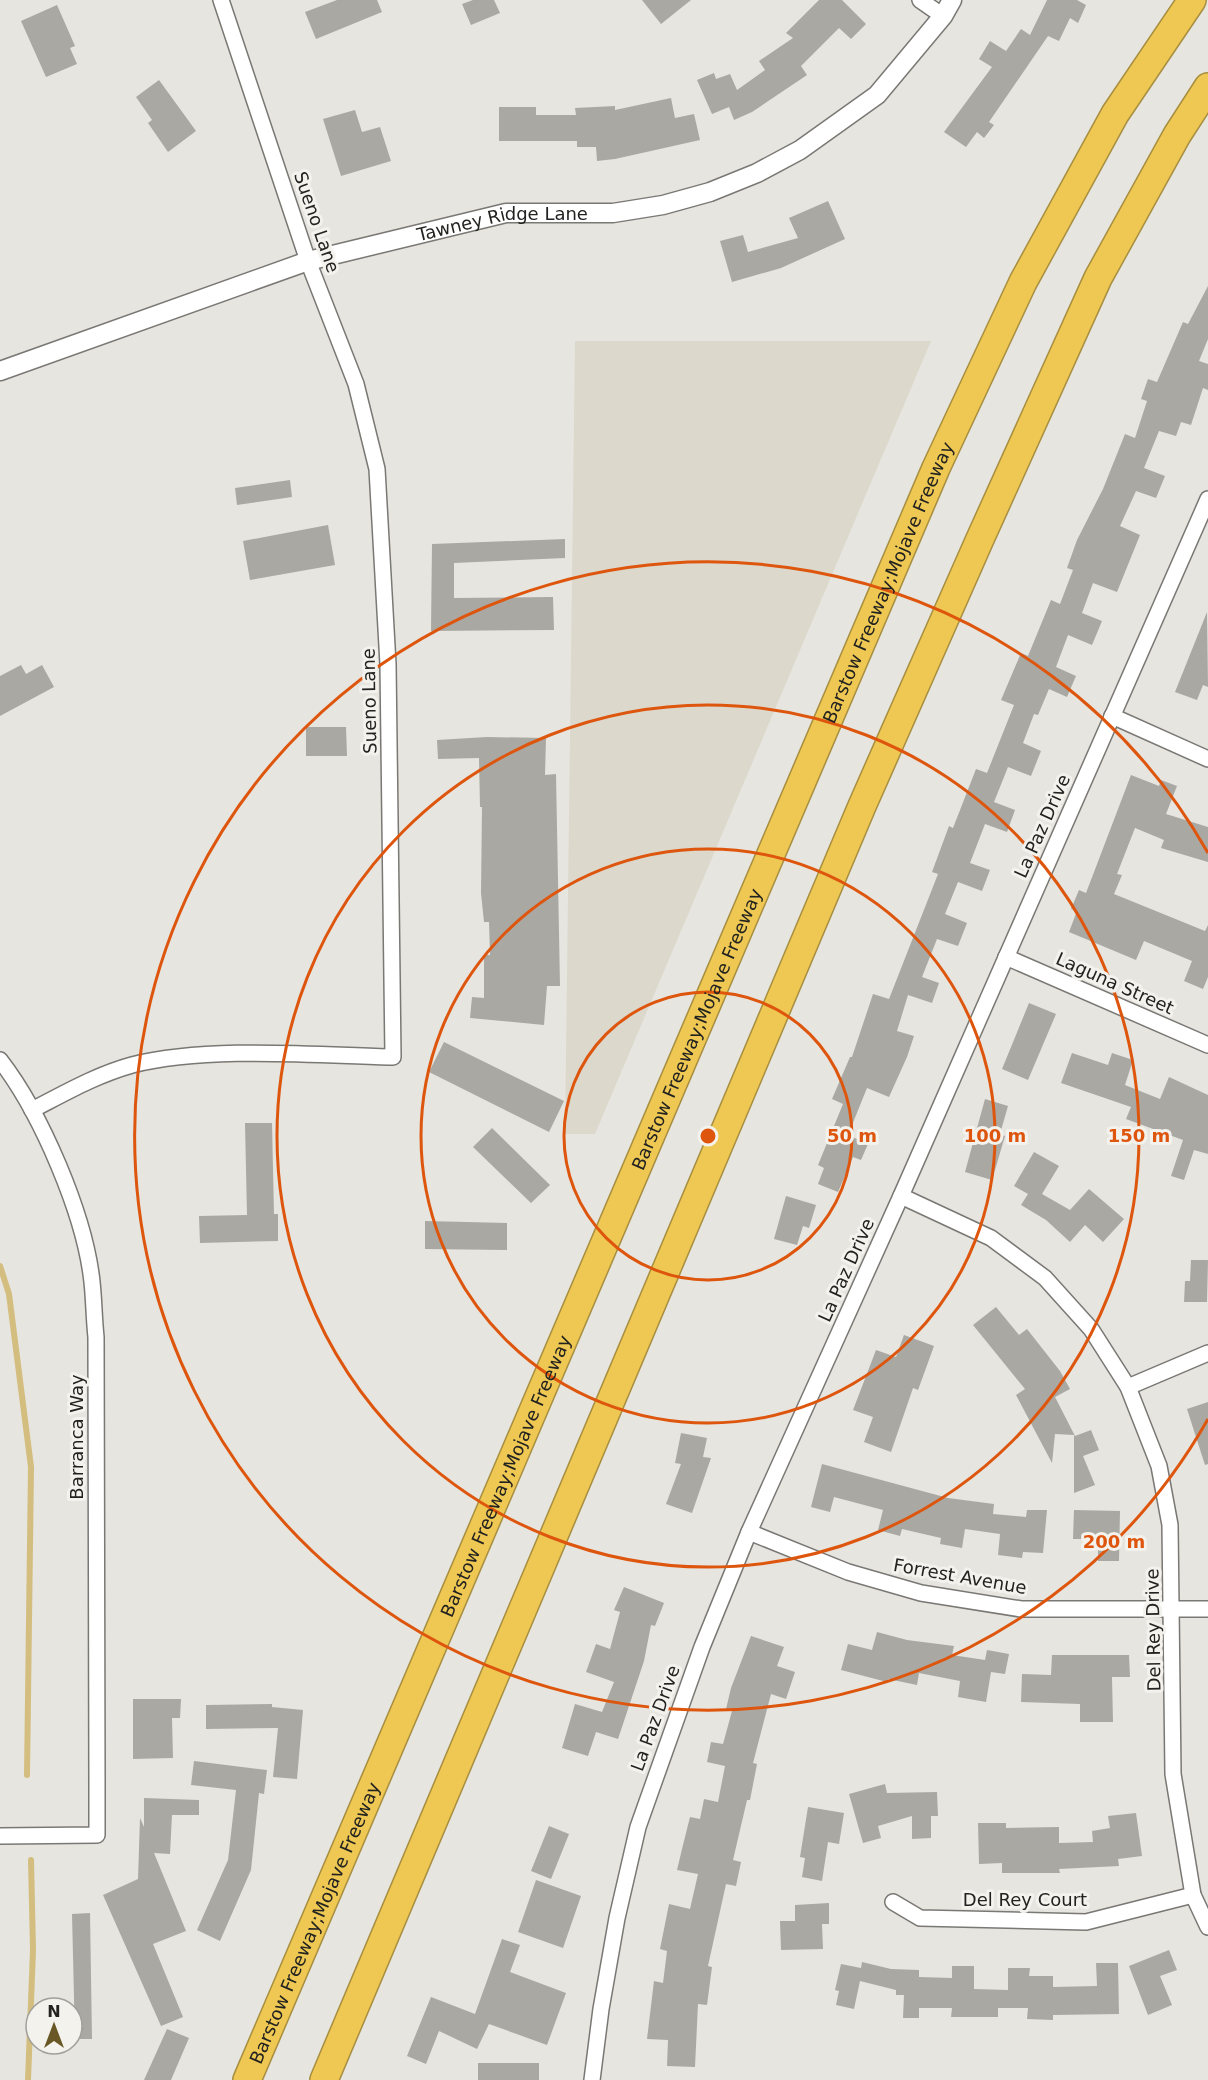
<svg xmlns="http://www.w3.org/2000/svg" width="1208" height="2080" viewBox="0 0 1208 2080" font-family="'DejaVu Sans',sans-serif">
	<rect width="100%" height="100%" fill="#e6e5df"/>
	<polygon fill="#dcd8cc" points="575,341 931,341 595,1134 565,1134"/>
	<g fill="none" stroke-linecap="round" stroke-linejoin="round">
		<g stroke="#d4be7f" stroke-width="6">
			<polyline points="0,1266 9,1294 31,1467 27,1775"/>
			<polyline points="28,2080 33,1950 31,1860"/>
		</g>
	</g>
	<g fill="#aaa8a3">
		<polygon points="337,0 377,0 382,12 316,39 305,12"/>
		<polygon points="473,0 494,0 500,13 471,25 462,4"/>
		<polygon points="642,0 691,0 661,24"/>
		<polygon points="819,0 842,0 866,24 851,39 839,28 801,66 807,75 752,112 734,120 729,107 712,114 697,80 714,73 716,79 730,74 737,90 765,70 759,61 793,38 786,33"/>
		<polygon points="1047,0 1077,0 1086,5 1078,23 1070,18 1059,41 1048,36 989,122 994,125 984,138 977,132 966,147 944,132 992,67 979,59 990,41 1006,51 1021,29 1030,35"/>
		<polygon points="57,5 75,46 70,48 77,64 46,77 21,21"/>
		<polygon points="159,80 196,131 168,152 148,123 152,120 136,97"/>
		<polygon points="671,98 675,118 694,114 700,140 615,159 597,161 596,147 577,147 577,141 499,141 499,107 536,107 536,115 576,115 575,108 615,106 615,110"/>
		<polygon points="355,110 362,132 380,127 391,161 341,176 323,119"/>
		<polygon points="828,201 845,239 781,268 732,282 720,241 743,235 748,252 798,238 789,218"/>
		<polygon points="1208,286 1208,339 1199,361 1208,364 1208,390 1203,388 1191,425 1181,422 1176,436 1159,431 1144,468 1165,476 1156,498 1136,491 1120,526 1140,535 1117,592 1093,583 1082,613 1102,621 1092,645 1068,635 1056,667 1076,676 1067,697 1049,689 1038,715 1034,714 1023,743 1041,751 1031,776 1008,767 994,802 1015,810 1007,832 985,824 970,863 990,870 982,891 958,882 945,914 967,923 958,946 937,939 922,977 939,983 932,1003 908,995 897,1031 914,1036 907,1057 889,1097 867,1088 848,1135 868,1144 861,1160 853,1157 838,1192 818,1184 824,1168 818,1165 843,1104 832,1099 850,1057 852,1057 873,994 889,999 938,874 932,872 949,826 953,828 976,769 987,773 1014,705 1001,700 1021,653 1028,656 1051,600 1060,604 1073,570 1067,568 1077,540 1103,489 1125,434 1135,438 1147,401 1141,399 1148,379 1157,382 1183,322 1188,324"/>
		<polygon points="290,480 292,497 237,505 235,488"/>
		<polygon points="328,525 335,565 250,580 243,541"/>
		<polygon points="565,539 565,558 454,563 454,598 553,597 554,630 431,631 432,544"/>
		<polygon points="1207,612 1208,687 1203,685 1197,700 1175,692"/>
		<polygon points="21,665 26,674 42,665 54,687 0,716 0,676"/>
		<polygon points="306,727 346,727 347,756 306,756"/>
		<polygon points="487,737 546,738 545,775 556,774 560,986 547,986 544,1025 470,1018 472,997 484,998 484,955 490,955 489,922 484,922 481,893 482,807 480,807 479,758 438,759 437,740"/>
		<polygon points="1131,775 1159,786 1161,780 1177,786 1166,814 1208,827 1208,862 1161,848 1164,840 1135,828 1117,874 1122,875 1114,894 1205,931 1208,925 1208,977 1203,989 1184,981 1192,961 1144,941 1136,960 1069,932 1077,911 1071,909 1079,890 1086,893"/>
		<polygon points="1029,1003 1056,1014 1028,1080 1002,1069"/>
		<polygon points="444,1042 564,1101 549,1132 429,1072"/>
		<polygon points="1072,1053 1108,1065 1112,1053 1133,1060 1125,1085 1160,1099 1169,1077 1208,1095 1208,1154 1194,1150 1184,1180 1171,1176 1183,1140 1126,1119 1131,1107 1061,1083"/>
		<polygon points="985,1099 1008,1106 1000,1134 1005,1136 992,1180 965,1172"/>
		<polygon points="245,1123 272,1123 274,1214 278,1214 278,1241 200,1243 199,1216 247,1215"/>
		<polygon points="492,1128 550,1185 531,1203 473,1147"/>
		<polygon points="1034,1152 1059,1166 1042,1194 1070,1210 1089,1189 1124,1219 1103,1242 1085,1225 1070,1242 1046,1220 1021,1205 1028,1194 1014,1186"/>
		<polygon points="786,1196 816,1205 809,1228 803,1226 797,1245 774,1239"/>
		<polygon points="425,1221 507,1223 507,1250 425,1249"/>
		<polygon points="1191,1260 1208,1260 1207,1302 1184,1302 1185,1281 1190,1281"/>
		<polygon points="996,1307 1019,1335 1027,1329 1060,1371 1070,1389 1055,1397 1075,1436 1091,1430 1099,1450 1083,1456 1095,1485 1074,1493 1074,1435 1055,1434 1052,1463 1016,1395 1025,1389 973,1325"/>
		<polygon points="904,1335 934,1346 918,1390 913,1388 891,1452 864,1442 873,1417 853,1410 876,1350 896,1357"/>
		<polygon points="1208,1402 1208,1464 1205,1465 1187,1409"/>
		<polygon points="681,1433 707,1438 703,1457 711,1458 692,1513 666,1504 681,1464 675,1463"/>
		<polygon points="822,1464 948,1498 994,1504 993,1514 1026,1517 1027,1510 1047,1510 1043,1553 1023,1552 1022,1558 998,1555 1000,1534 965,1529 962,1548 940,1544 941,1538 902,1529 900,1536 878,1530 883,1510 834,1497 830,1512 811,1507"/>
		<polygon points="1074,1510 1120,1511 1119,1561 1098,1561 1098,1539 1073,1539"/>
		<polygon points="624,1587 664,1603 655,1626 651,1625 644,1661 618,1739 596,1732 588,1756 562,1748 575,1704 602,1712 614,1682 586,1672 596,1644 610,1649 620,1612 614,1610"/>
		<polygon points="877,1632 907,1640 954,1646 952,1655 985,1660 987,1650 1009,1654 1005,1674 991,1672 986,1702 958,1697 960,1681 919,1673 917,1685 888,1679 887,1682 841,1670 848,1644 872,1650"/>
		<polygon points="751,1636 784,1647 777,1666 795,1672 786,1699 771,1694 753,1763 757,1764 750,1800 747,1800 733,1860 741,1862 736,1886 726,1884 708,1966 712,1967 707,2005 698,2004 695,2067 667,2066 668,2040 647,2039 654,1981 663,1983 667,1951 660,1949 669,1904 690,1909 698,1874 677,1870 682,1849 690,1817 700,1819 704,1799 718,1802 725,1766 707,1762 711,1742 723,1744 732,1711 726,1709 731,1688"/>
		<polygon points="1052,1655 1129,1655 1130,1677 1112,1677 1113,1722 1080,1722 1080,1704 1021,1702 1022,1674 1051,1675"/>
		<polygon points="133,1699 181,1699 180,1718 172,1718 173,1758 133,1759"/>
		<polygon points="272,1704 272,1707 303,1710 297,1779 273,1777 278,1728 206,1729 206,1705"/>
		<polygon points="194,1761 267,1770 264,1794 259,1793 251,1870 220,1941 197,1930 228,1860 236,1790 191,1785"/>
		<polygon points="885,1784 887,1793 937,1792 938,1816 931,1816 931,1838 912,1839 912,1816 878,1826 881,1838 863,1843 849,1794"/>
		<polygon points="144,1798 199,1800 199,1815 172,1815 170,1854 154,1853 186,1931 153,1944 183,2017 161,2026 103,1895 138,1879 140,1818 144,1827"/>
		<polygon points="808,1807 844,1813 839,1844 828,1842 822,1881 802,1877 805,1858 800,1857"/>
		<polygon points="1136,1813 1142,1856 1118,1859 1119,1866 1059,1869 1060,1873 1002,1873 1002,1863 979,1864 978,1823 1006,1823 1006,1828 1059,1827 1059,1843 1093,1842 1092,1831 1110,1828 1108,1816"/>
		<polygon points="549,1826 569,1834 551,1879 531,1871"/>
		<polygon points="536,1880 581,1896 563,1948 518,1932"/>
		<polygon points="829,1903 829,1924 822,1924 823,1949 781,1950 780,1921 795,1921 795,1905"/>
		<polygon points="90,1913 92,2039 75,2039 72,1914"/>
		<polygon points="502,1939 520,1945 510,1972 566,1993 547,2045 489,2024 477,2049 439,2031 426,2064 407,2056 431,1997 475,2014"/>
		<polygon points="1169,1950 1177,1970 1160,1976 1172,2005 1148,2015 1129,1966"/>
		<polygon points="862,1962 891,1969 919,1970 919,1977 952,1978 952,1966 974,1966 974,1989 1008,1990 1008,1968 1030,1968 1029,1976 1053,1976 1053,1987 1097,1986 1096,1963 1118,1963 1119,2014 1053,2015 1053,2020 1027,2019 1028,2008 998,2008 998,2017 951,2017 952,2008 919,2008 919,2018 903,2018 904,1995 896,1995 896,1990 860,1981 854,2009 836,2005 839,1991 835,1990 841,1964 861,1968"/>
		<polygon points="167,2029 189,2038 171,2080 144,2080"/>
		<rect x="478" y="2063" width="61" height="17"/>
	</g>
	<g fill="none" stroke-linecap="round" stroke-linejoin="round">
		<defs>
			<g id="minor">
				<polyline points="920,0 943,16"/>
				<polyline points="1112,716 1208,759"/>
				<polyline points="1006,957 1208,1045"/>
				<path d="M0,1060C41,1113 85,1215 92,1282C94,1300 94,1319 96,1337L97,1782V1835L0,1836"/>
				<path d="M32,1110C65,1093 96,1075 132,1065C207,1046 315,1055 393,1057L388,664L377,469L356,384L308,261L221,0"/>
				<polyline points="901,1196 991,1238 1045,1278 1091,1329 1128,1387 1159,1466 1170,1525 1173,1774 1193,1895 1208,1927"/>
				<polyline points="1128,1387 1208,1353"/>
				<polyline points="749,1532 848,1572 921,1593 1021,1609 1208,1609"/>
				<polyline points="893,1902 920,1918 1086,1922 1193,1895"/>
				<polyline points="592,2080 601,2009 617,1918 638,1827 702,1647 749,1532 901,1196 1208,499"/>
			</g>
			<g id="tertiary">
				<path id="s1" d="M0,371L308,261L506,213H613L663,205L710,192L757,173L800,150L877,95L943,16L952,0"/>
			</g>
			<g id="motorway">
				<path id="s2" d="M247,2080L936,468L1023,282L1115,114L1192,0"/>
				<polyline points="324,2080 862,806 980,539 1098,278 1177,135 1208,87"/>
			</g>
		</defs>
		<use href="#minor" stroke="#7a7874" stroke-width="18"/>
		<use href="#tertiary" stroke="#7a7874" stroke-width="21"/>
		<use href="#motorway" stroke="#a78e40" stroke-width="30"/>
		<use href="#minor" stroke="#fff" stroke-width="15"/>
		<use href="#tertiary" stroke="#fff" stroke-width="18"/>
		<use href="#motorway" stroke="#eec852" stroke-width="27"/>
	</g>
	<g fill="none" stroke="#de560d" stroke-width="3">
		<circle cx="708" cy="1136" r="144"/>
		<circle cx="708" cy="1136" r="287"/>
		<circle cx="708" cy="1136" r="431"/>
		<path d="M1208 1419A574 574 0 1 1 1208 853"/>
	</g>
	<g text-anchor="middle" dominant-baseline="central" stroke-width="6" stroke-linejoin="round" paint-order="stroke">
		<g font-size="18" fill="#222220" stroke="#f4f2ed">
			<text transform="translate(317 222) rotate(71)">Sueno Lane</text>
			<text stroke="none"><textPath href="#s1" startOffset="526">Tawney Ridge Lane</textPath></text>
			<text stroke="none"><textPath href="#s2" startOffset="1629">Barstow Freeway;Mojave Freeway</textPath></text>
			<text transform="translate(369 701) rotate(-91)">Sueno Lane</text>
			<text transform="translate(1042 826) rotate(-66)">La Paz Drive</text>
			<text transform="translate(1115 983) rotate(24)">Laguna Street</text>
			<text stroke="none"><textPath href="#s2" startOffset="1143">Barstow Freeway;Mojave Freeway</textPath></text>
			<text transform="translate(846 1270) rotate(-66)">La Paz Drive</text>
			<text transform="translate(76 1437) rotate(-90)">Barranca Way</text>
			<text stroke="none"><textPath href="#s2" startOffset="657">Barstow Freeway;Mojave Freeway</textPath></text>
			<text transform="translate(960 1576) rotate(10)">Forrest Avenue</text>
			<text transform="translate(1153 1630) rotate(-91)">Del Rey Drive</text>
			<text transform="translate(655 1718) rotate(-70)">La Paz Drive</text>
			<text x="1025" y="1899">Del Rey Court</text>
			<text stroke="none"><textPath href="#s2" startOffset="171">Barstow Freeway;Mojave Freeway</textPath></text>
		</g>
	</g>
	<circle cx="708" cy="1136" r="9" fill="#de560d" stroke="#f4f2ed" stroke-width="3"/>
	<g font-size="18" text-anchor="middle" font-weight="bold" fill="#de560d" stroke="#f4f2ed" stroke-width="6" stroke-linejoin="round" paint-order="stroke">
		<text x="852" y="1142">50 m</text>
		<text x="995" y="1142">100 m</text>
		<text x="1139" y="1142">150 m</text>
		<text x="1114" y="1548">200 m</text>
	</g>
	<g transform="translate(54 2026)"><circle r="28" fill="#f4f2ed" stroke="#a09f9b" stroke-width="1.5"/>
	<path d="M0-4.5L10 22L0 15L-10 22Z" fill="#695826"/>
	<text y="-9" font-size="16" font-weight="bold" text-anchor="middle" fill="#222220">N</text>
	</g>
</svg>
